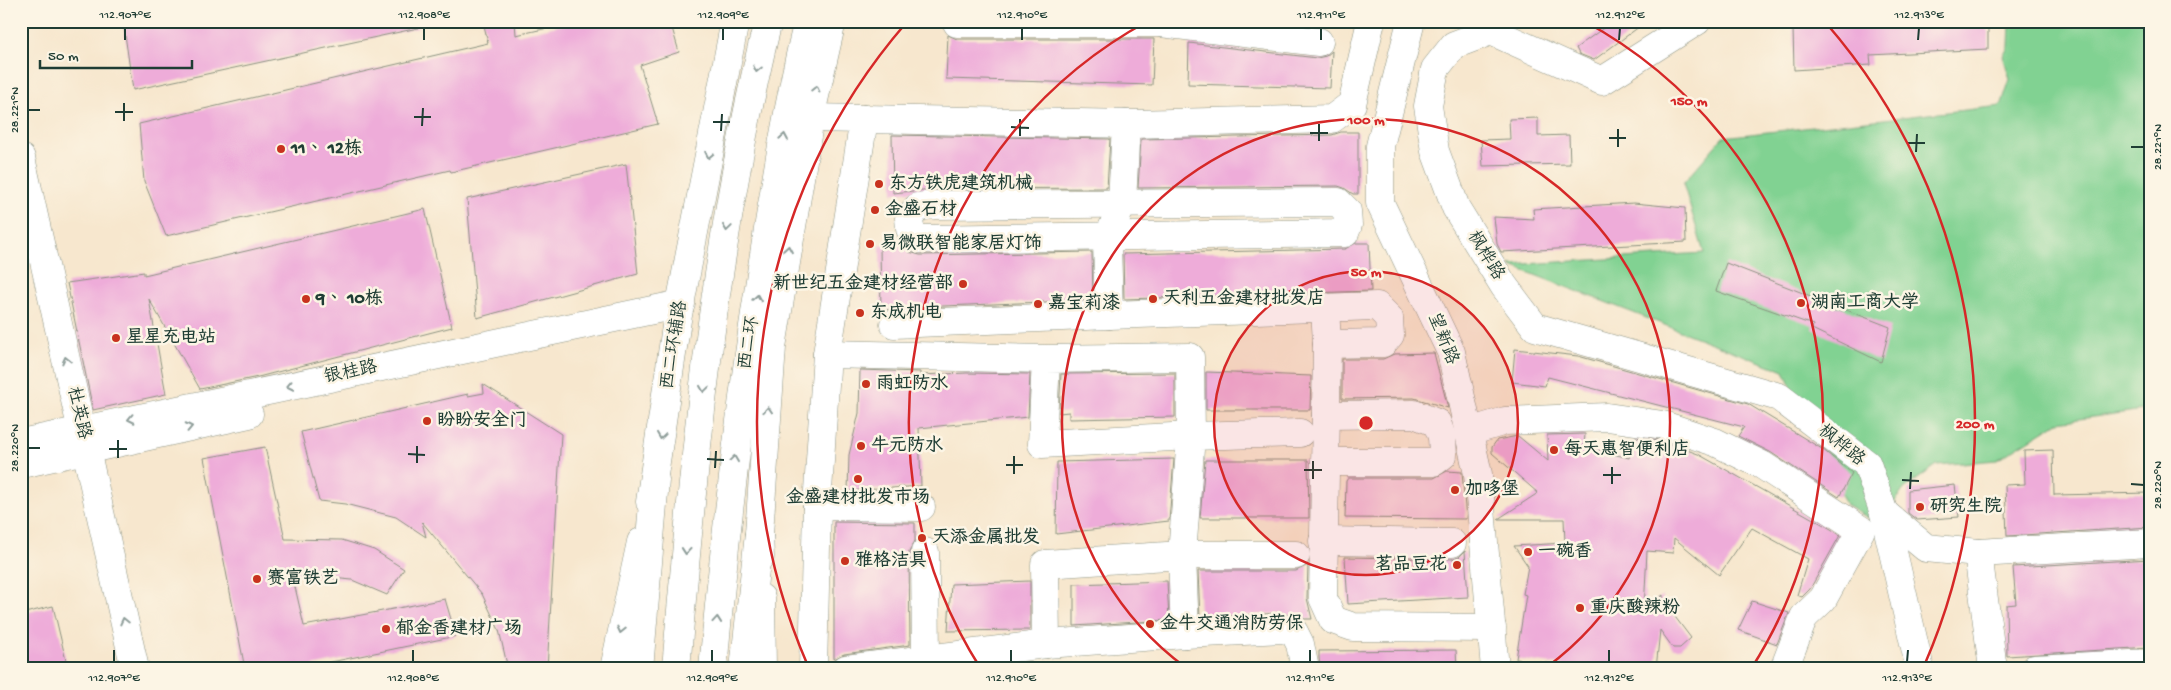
<svg xmlns="http://www.w3.org/2000/svg" width="2171" height="690" viewBox="0 0 2171 690" font-family="'Gochi Hand','LXGW WenKai TC',sans-serif">
	<rect width="100%" height="100%" fill="#fcf5e5"/>
	<filter id="ink" filterUnits="userSpaceOnUse"><feTurbulence type="fractalNoise" baseFrequency=".02" numOctaves="2"/><feDisplacementMap in="SourceGraphic" scale="10" xChannelSelector="R" yChannelSelector="G"/><feConvolveMatrix kernelMatrix="1 2 1 2 8 2 1 2 1" color-interpolation-filters="sRGB"/></filter>
	<filter id="wash" filterUnits="userSpaceOnUse"><feTurbulence type="fractalNoise" baseFrequency=".0096" numOctaves="4" result="noise"/><feDisplacementMap in="SourceGraphic" scale="20" xChannelSelector="R" yChannelSelector="G"/><feGaussianBlur stdDeviation="1.12" result="paint"/><feColorMatrix in="noise" values="0 0 0 0 0 0 0 0 0 0 0 0 0 0 0 0 0 1.4 0 .05"/><feComposite in="paint" operator="in"/></filter>
	<g filter="url(#wash)">
		<rect width="100%" height="100%" fill="#f7e7ce"/>
		<polygon fill="#81d292" stroke="#508863" points="2010,21 2150,21 2150,409 2058,422 1997,460 1937,465 1904,489 1879,524 1846,505 1784,371 1509,265 1704,253 1683,183 1723,137 2001,106 2010,79 2003,56 2009,46"/>
		<g id="blocks">
			<g fill="#eeacd9">
				<polygon points="123,21 418,21 418,28 133,90"/>
				<polygon points="483,21 515,21 516,35 580,21 670,21 679,52 640,65 658,124 451,172 450,170 166,236 144,181 139,124 488,43"/>
				<polygon points="1613,21 1647,21 1594,60 1579,54 1576,48"/>
				<polygon points="1880,21 1988,21 1988,49 1870,55 1871,65 1794,70 1793,28 1880,24"/>
				<polygon points="948,35 957,39 1154,39 1152,85 946,79"/>
				<polygon points="1189,43 1317,58 1326,56 1332,51 1330,88 1188,84"/>
				<polygon points="1538,118 1538,136 1569,135 1570,164 1483,166 1481,140 1510,139 1509,119"/>
				<polygon points="1341,132 1358,132 1358,194 1353,194 1344,188 1338,186 1138,188 1141,139 1332,135"/>
				<polygon points="892,135 1110,139 1107,188 933,189 893,193"/>
				<polygon points="626,164 638,274 477,318 467,199"/>
				<polygon points="1634,203 1685,208 1686,242 1501,252 1497,244 1494,217 1534,219 1533,209"/>
				<polygon points="425,209 452,327 258,377 200,389 149,299 166,394 93,410 67,283 144,272 144,275"/>
				<polygon points="1356,243 1369,243 1371,291 1124,299 1123,254 1345,249"/>
				<polygon points="901,244 909,252 920,255 1092,252 1093,300 893,308 881,312 880,245"/>
				<polygon points="1726,263 1890,327 1881,362 1812,329 1813,325 1716,291"/>
				<polygon points="1515,349 1578,356 1748,404 1822,449 1852,473 1839,497 1770,452 1738,436 1744,427 1548,377 1545,386 1512,382"/>
				<polygon points="1434,353 1448,408 1414,398 1342,399 1342,359 1383,359 1394,354"/>
				<polygon points="860,370 920,372 920,375 967,373 1030,374 1028,417 919,428 921,486 848,491 849,455 859,413"/>
				<polygon points="1206,372 1311,376 1310,410 1206,410"/>
				<polygon points="1175,373 1175,417 1069,419 1069,412 1059,413 1061,374"/>
				<polygon points="483,384 561,434 547,669 508,669 499,630 482,594 422,522 426,537 396,517 345,504 319,501 301,432 468,394 468,396 484,393"/>
				<polygon points="1585,434 1584,447 1629,458 1635,437 1659,440 1698,454 1831,529 1840,535 1839,537 1810,589 1802,597 1797,595 1808,559 1752,528 1719,575 1674,538 1673,553 1647,551 1644,610 1663,595 1663,601 1691,638 1680,648 1673,648 1660,630 1656,669 1588,669 1516,659 1526,595 1523,594 1528,566 1514,546 1565,543 1564,519 1498,519 1538,493 1492,453 1492,447 1497,440 1518,436 1548,461 1547,435"/>
				<polygon points="265,447 285,539 342,540 374,550 404,569 387,595 352,580 292,574 304,626 445,599 456,636 312,666 313,669 245,669 204,458"/>
				<polygon points="2053,450 2054,495 2150,493 2150,527 2007,536 2005,485 2025,484 2024,451"/>
				<polygon points="1174,459 1169,521 1056,534 1057,462"/>
				<polygon points="1205,460 1308,460 1309,518 1200,518"/>
				<polygon points="1447,471 1462,472 1466,519 1345,518 1346,481 1348,478 1434,478"/>
				<polygon points="1955,485 1959,517 1917,520 1908,513 1908,490"/>
				<polygon points="834,522 915,523 915,541 909,552 910,645 844,654 834,659"/>
				<polygon points="1465,551 1468,597 1348,604 1345,557 1452,559 1459,557"/>
				<polygon points="2150,559 2150,647 2007,656 2006,605 2016,604 2013,567"/>
				<polygon points="1308,565 1307,598 1312,619 1302,619 1281,613 1200,618 1198,571 1296,571"/>
				<polygon points="1030,581 1030,630 948,631 951,584"/>
				<polygon points="1167,581 1169,620 1074,626 1074,584"/>
				<polygon points="1752,601 1789,613 1777,644 1738,630"/>
				<polygon points="53,606 68,669 21,669 21,614"/>
				<polygon points="1456,650 1457,669 1320,669 1319,657 1319,651"/>
			</g>
		</g>
	</g>
	<g filter="url(#ink)">
		<use href="#blocks" fill-opacity="0" stroke="#8b9281" stroke-width="1"/>
		<g fill="none" stroke-linecap="round" stroke-linejoin="round">
			<defs>
				<g id="minor">
					<polyline points="956,21 957,23 1161,23 1161,21"/>
					<polyline points="1411,21 1380,146 1380,203 1451,352 1478,474 1495,669"/>
					<polyline points="1697,21 1602,81 1491,31 1454,45 1435,69 1428,106 1435,151 1456,208 1504,286 1535,327 1779,397 1867,464 1884,513 1920,669"/>
					<polyline points="1161,23 1319,42"/>
					<polyline points="810,118 1133,124 1332,119 1352,104 1371,21"/>
					<polyline points="21,158 135,669"/>
					<polygon points="1338,202 1347,211 1348,225 1345,233 920,239 915,237 910,229 909,218 918,207 933,205"/>
					<polyline points="1109,315 1377,306 1389,318 1390,335 1383,343 1327,344 1325,307"/>
					<polyline points="894,324 1109,315 1107,242 1122,203 1126,124"/>
					<polyline points="1327,344 1323,598 1333,620 1353,627 1492,628"/>
					<polyline points="827,354 1046,359 1190,357 1191,436 1042,444 1046,359"/>
					<polyline points="1469,432 1505,421 1607,417 1663,425 1715,442 1762,465 1861,530 1823,599 1804,617 1784,669"/>
					<polyline points="21,443 681,304"/>
					<polyline points="1325,462 1434,462 1443,455 1442,437 1437,423 1414,414 1326,415"/>
					<polyline points="21,464 249,414"/>
					<polyline points="650,502 677,320 735,21"/>
					<polyline points="817,506 921,507"/>
					<polyline points="1884,513 1926,548 1978,553"/>
					<polyline points="1323,541 1452,543"/>
					<polyline points="925,552 926,660"/>
					<polygon points="1182,555 1185,634 1046,644 1045,564"/>
					<polyline points="1296,555 1182,555 1191,436 1300,433"/>
					<polyline points="760,557 759,534 772,347 810,118 832,21"/>
					<polyline points="761,598 762,669"/>
					<polyline points="1185,634 1282,629 1294,632 1300,644 1305,669"/>
					<polyline points="614,669 641,542"/>
					<polyline points="813,669 817,506 827,354 864,119"/>
					<polyline points="846,669 1046,644"/>
					<polyline points="1993,669 1978,553 2150,543"/>
					<polyline points="2034,669 2150,663"/>
				</g>
				<g id="highway">
					<polyline points="639,669 655,480"/>
					<path d="M676,669C694,451 716,234 768,21"/>
					<path d="M713,669C725,534 741,400 762,267C775,185 788,102 808,21"/>
					<polyline points="744,669 759,534"/>
				</g>
			</defs>
			<use href="#minor" stroke="#8b9281" stroke-width="29"/>
			<use href="#highway" stroke="#8b9281" stroke-width="29"/>
			<use href="#minor" stroke="#fff" stroke-width="28"/>
			<use href="#highway" stroke="#fff" stroke-width="28"/>
		</g>
		<defs><path id="oneway-chevron" d="M-2-3.5L2.5 0L-2 3.5" fill="none" stroke-width="1.6" stroke-linecap="round" stroke-linejoin="round" transform="scale(1.25)"/></defs>
		<g stroke="#8f9e9a">
			<use href="#oneway-chevron" transform="translate(757 69) rotate(102)"/>
			<use href="#oneway-chevron" transform="translate(816 89) rotate(-77)"/>
			<use href="#oneway-chevron" transform="translate(784 137) rotate(-80)"/>
			<use href="#oneway-chevron" transform="translate(709 155) rotate(101)"/>
			<use href="#oneway-chevron" transform="translate(727 228) rotate(98)"/>
			<use href="#oneway-chevron" transform="translate(788 249) rotate(-81)"/>
			<use href="#oneway-chevron" transform="translate(757 298) rotate(-81)"/>
			<use href="#oneway-chevron" transform="translate(66 360) rotate(-103)"/>
			<use href="#oneway-chevron" transform="translate(290 386) rotate(168)"/>
			<use href="#oneway-chevron" transform="translate(704 389) rotate(98)"/>
			<use href="#oneway-chevron" transform="translate(768 410) rotate(-86)"/>
			<use href="#oneway-chevron" transform="translate(131 419) rotate(168)"/>
			<use href="#oneway-chevron" transform="translate(189 427) rotate(-12)"/>
			<use href="#oneway-chevron" transform="translate(661 436) rotate(98)"/>
			<use href="#oneway-chevron" transform="translate(734 459) rotate(-82)"/>
			<use href="#oneway-chevron" transform="translate(686 551) rotate(95)"/>
			<use href="#oneway-chevron" transform="translate(717 620) rotate(-85)"/>
			<use href="#oneway-chevron" transform="translate(124 621) rotate(-103)"/>
			<use href="#oneway-chevron" transform="translate(621 630) rotate(103)"/>
		</g>
	</g>
	<path fill="none" stroke="#1f3d34" stroke-width="2" d="M125,40V28M424,40V28M723,40V28M1022,40V28M1321,40V28M1619,40L1620,28M1918,40L1919,28M28,110H40M115,112H133M414,117H431M124,121V103M713,122H730M422,126L423,108M1011,127L1029,128M721,131L722,114M1310,133H1328M1020,136V119M1609,138H1626M1319,141V124M1908,143H1925M1618,147V129M2131,147H2144M1916,152L1917,134M28,448H40M109,449H127M408,454L425,455M118,458V440M707,459L724,460M417,463V446M1006,465H1023M715,468L716,451M1304,470H1322M1014,474V456M1603,475H1621M1313,479V461M1902,480L1919,481M1612,484V467M2131,484L2144,485M1910,489L1911,472M114,662V650M413,662V650M712,662V650M1011,662V650M1310,662V650M1609,662V650M1907,662L1908,650"/>
	<circle cx="1366" cy="423" r="152" fill="#d62828" fill-opacity=".12"/>
	<g fill="none" stroke="#d62828" stroke-width="2.5">
		<circle cx="1366" cy="423" r="152"/>
		<path d="M1185 667A304 304 0 1 1 1547 667"/>
		<path d="M981 669A457 457 0 0 1 1148 21M1584 21A457 457 0 0 1 1751 669"/>
		<path d="M808 666A609 609 0 0 1 906 23M1826 23A609 609 0 0 1 1924 666"/>
	</g>
	<g fill="#c8321e" stroke="#fcf5e5" stroke-width="2">
		<circle cx="281" cy="149" r="5"/>
		<circle cx="879" cy="184" r="5"/>
		<circle cx="875" cy="210" r="5"/>
		<circle cx="870" cy="244" r="5"/>
		<circle cx="963" cy="284" r="5"/>
		<circle cx="306" cy="299" r="5"/>
		<circle cx="1153" cy="299" r="5"/>
		<circle cx="1801" cy="303" r="5"/>
		<circle cx="1038" cy="304" r="5"/>
		<circle cx="860" cy="313" r="5"/>
		<circle cx="116" cy="338" r="5"/>
		<circle cx="866" cy="384" r="5"/>
		<circle cx="427" cy="421" r="5"/>
		<circle cx="861" cy="446" r="5"/>
		<circle cx="1554" cy="450" r="5"/>
		<circle cx="858" cy="479" r="5"/>
		<circle cx="1455" cy="490" r="5"/>
		<circle cx="1920" cy="507" r="5"/>
		<circle cx="922" cy="538" r="5"/>
		<circle cx="1528" cy="552" r="5"/>
		<circle cx="845" cy="561" r="5"/>
		<circle cx="1457" cy="565" r="5"/>
		<circle cx="257" cy="579" r="5"/>
		<circle cx="1580" cy="608" r="5"/>
		<circle cx="1150" cy="624" r="5"/>
		<circle cx="386" cy="629" r="5"/>
	</g>
	<g text-anchor="middle" dominant-baseline="central" stroke-width="5" stroke-linejoin="round" paint-order="stroke">
		<g font-size="18" font-weight="bold" fill="#1f3d34" stroke="#fcf5e5" text-anchor="start">
			<text x="291" y="149">11、 12栋</text>
			<text x="889" y="184">东方铁虎建筑机械</text>
			<text x="885" y="210">金盛石材</text>
			<text x="880" y="244">易微联智能家居灯饰</text>
			<text x="953" y="284" text-anchor="end">新世纪五金建材经营部</text>
			<text x="316" y="299">9、 10栋</text>
			<text x="1163" y="299">天利五金建材批发店</text>
			<text x="1811" y="303">湖南工商大学</text>
			<text x="1048" y="304">嘉宝莉漆</text>
			<text x="870" y="313">东成机电</text>
			<text x="126" y="338">星星充电站</text>
			<text x="876" y="384">雨虹防水</text>
			<text x="437" y="421">盼盼安全门</text>
			<text x="871" y="446">牛元防水</text>
			<text x="1564" y="450">每天惠智便利店</text>
			<text x="1465" y="490">加哆堡</text>
			<text x="858" y="498" text-anchor="middle">金盛建材批发市场</text>
			<text x="1930" y="507">研究生院</text>
			<text x="932" y="538">天添金属批发</text>
			<text x="1538" y="552">一碗香</text>
			<text x="855" y="561">雅格洁具</text>
			<text x="1447" y="565" text-anchor="end">茗品豆花</text>
			<text x="267" y="579">赛富铁艺</text>
			<text x="1590" y="608">重庆酸辣粉</text>
			<text x="1160" y="624">金牛交通消防劳保</text>
			<text x="396" y="629">郁金香建材广场</text>
		</g>
		<g font-size="18" fill="#1f3d34" stroke="#fcf5e5">
			<text transform="translate(1485 256) rotate(59)">枫桦路</text>
			<text transform="translate(1442 339) rotate(68)">望新路</text>
			<text transform="translate(750 343) rotate(-81)">西二环</text>
			<text transform="translate(675 345) rotate(-81)">西二环辅路</text>
			<text transform="translate(351 373) rotate(-12)">银桂路</text>
			<text transform="translate(78 413) rotate(77)">杜英路</text>
			<text transform="translate(1841 446) rotate(39)">枫桦路</text>
		</g>
	</g>
	<circle cx="1366" cy="423" r="8" fill="#d62828" stroke="#fcf5e5" stroke-width="2.5"/>
	<g font-size="15" text-anchor="middle" font-weight="bold" fill="#d62828" stroke="#fcf5e5" stroke-width="5" stroke-linejoin="round" paint-order="stroke">
		<text x="1689" y="105">150 m</text>
		<text x="1366" y="124">100 m</text>
		<text x="1366" y="276">50 m</text>
		<text x="1975" y="428">200 m</text>
	</g>
	<rect width="2171" height="690" fill="none" stroke="#fcf5e5" stroke-width="55"/>
	<path d="M40 60v8h152v-8" fill="none" stroke="#1f3d34" stroke-width="2.5"/>
	<text x="48" y="60" font-size="15" fill="#1f3d34" stroke="#fcf5e5" stroke-width="4" paint-order="stroke">50 m</text>
	<rect x="28" y="28" width="2116" height="634" fill="none" stroke="#1f3d34" stroke-width="2"/>
	<g font-size="12" text-anchor="middle" fill="#1f3d34">
		<text x="125" y="18">112.907°E</text>
		<text x="424" y="18">112.908°E</text>
		<text x="723" y="18">112.909°E</text>
		<text x="1022" y="18">112.910°E</text>
		<text x="1321" y="18">112.911°E</text>
		<text x="1620" y="18">112.912°E</text>
		<text x="1919" y="18">112.913°E</text>
		<text transform="translate(14 110) rotate(-90)" y="4">28.221°N</text>
		<text transform="translate(2157 147) rotate(-90)" y="4">28.221°N</text>
		<text transform="translate(14 448) rotate(-90)" y="4">28.220°N</text>
		<text transform="translate(2157 485) rotate(-90)" y="4">28.220°N</text>
		<text x="114" y="681">112.907°E</text>
		<text x="413" y="681">112.908°E</text>
		<text x="712" y="681">112.909°E</text>
		<text x="1011" y="681">112.910°E</text>
		<text x="1310" y="681">112.911°E</text>
		<text x="1609" y="681">112.912°E</text>
		<text x="1907" y="681">112.913°E</text>
	</g>
</svg>
